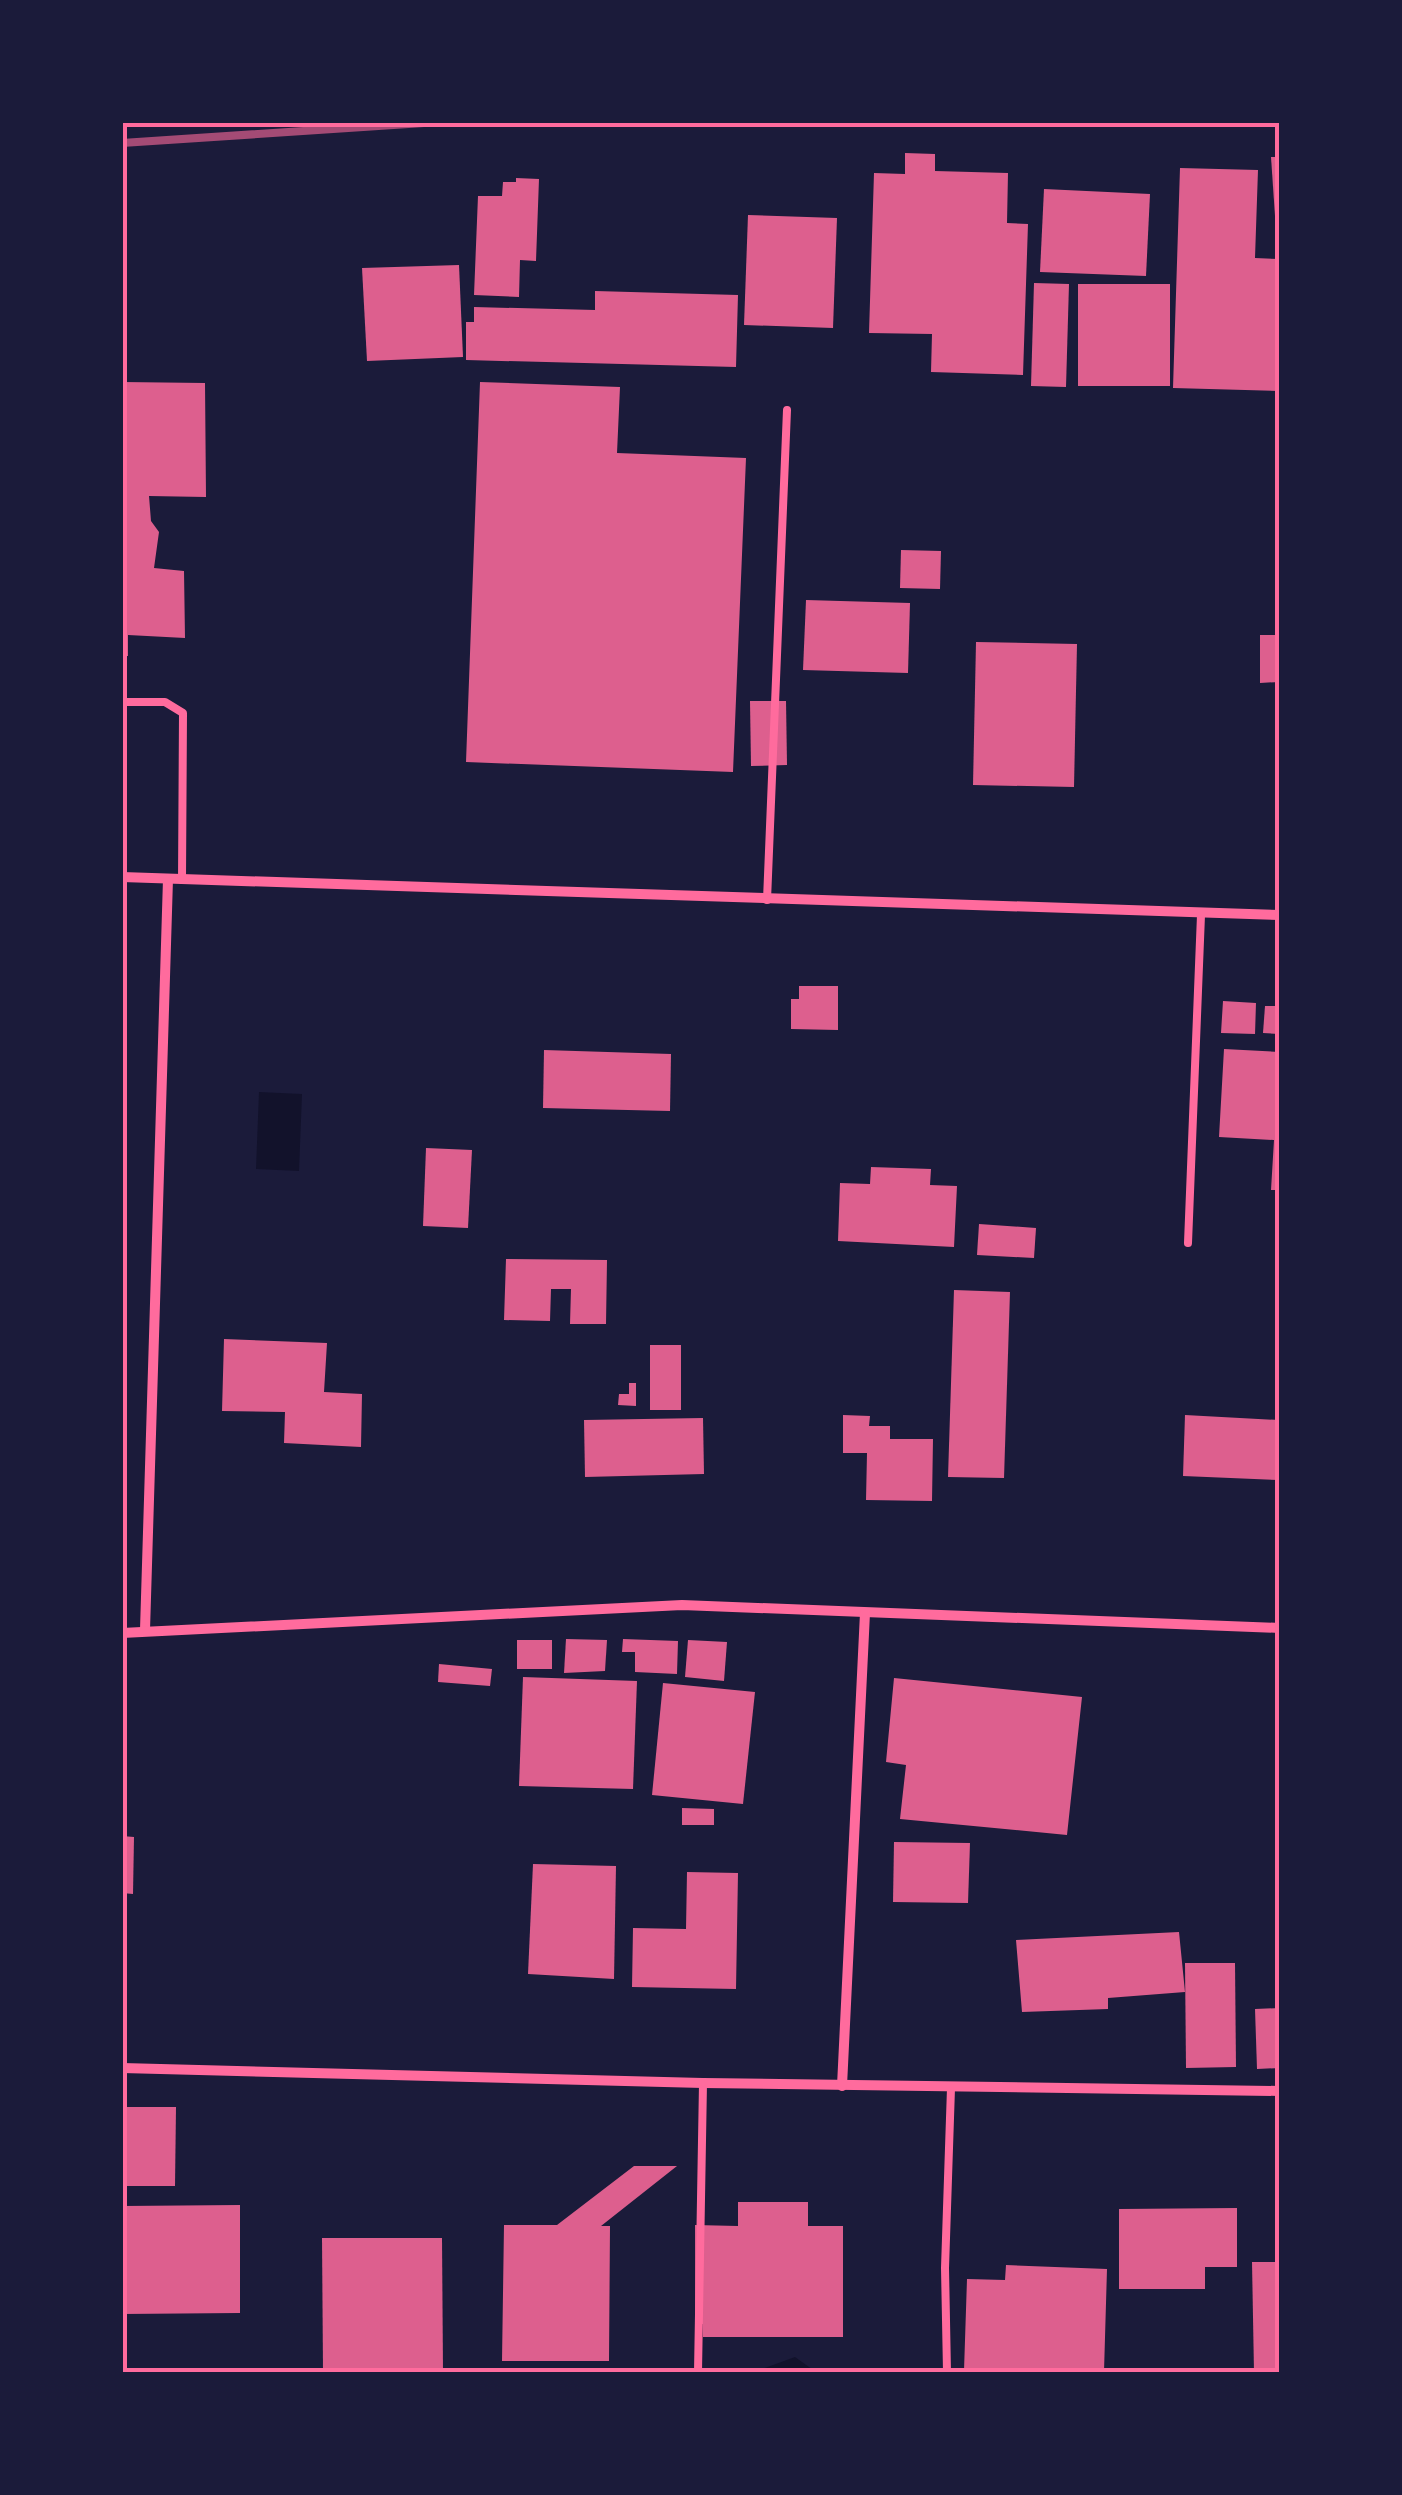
<svg xmlns="http://www.w3.org/2000/svg" width="1402" height="2495" viewBox="0 0 1402 2495" font-family="'Space Grotesk',sans-serif">
	<rect width="100%" height="100%" fill="#1b1b3a"/>
	<g fill="#12122b">
		<polygon points="259,1092 302,1094 299,1171 256,1169"/>
		<polygon points="795,2357 816,2372 754,2372"/>
	</g>
	<g fill="#dd5f8e">
		<polygon points="905,153 935,154 935,171 1008,173 1007,223 1028,224 1023,375 931,372 932,334 869,333 874,173 905,174"/>
		<polygon points="1271,157 1279,157 1279,216 1275,216"/>
		<polygon points="1180,168 1258,170 1255,258 1279,259 1279,391 1173,388"/>
		<polygon points="516,178 539,179 536,261 520,260 519,297 474,295 478,196 502,196 503,182 516,182"/>
		<polygon points="1044,189 1150,194 1146,276 1040,272"/>
		<polygon points="748,215 837,218 833,328 744,325"/>
		<polygon points="459,265 463,357 367,361 362,268"/>
		<polygon points="1034,283 1069,284 1066,387 1031,386"/>
		<rect x="1078" y="284" width="92" height="102"/>
		<polygon points="595,291 738,295 736,367 466,360 466,322 474,322 474,307 595,310"/>
		<polygon points="122,382 205,383 206,497 149,496 151,521 159,532 154,568 184,571 185,638 128,635 128,656 122,656"/>
		<polygon points="480,382 620,387 617,453 746,458 733,772 466,762"/>
		<polygon points="901,550 941,551 940,589 900,588"/>
		<polygon points="806,600 910,603 908,673 803,670"/>
		<polygon points="1260,635 1279,635 1279,682 1260,683"/>
		<polygon points="976,642 1077,644 1074,787 973,785"/>
		<polygon points="750,701 786,701 787,765 751,766"/>
		<polygon points="799,986 838,986 838,1030 791,1029 791,999 799,999"/>
		<polygon points="1223,1001 1256,1003 1255,1034 1221,1033"/>
		<polygon points="1265,1006 1279,1006 1279,1034 1263,1033"/>
		<polygon points="1224,1049 1279,1052 1279,1190 1271,1190 1274,1140 1219,1137"/>
		<polygon points="544,1050 671,1054 670,1111 543,1108"/>
		<polygon points="426,1148 472,1150 468,1228 423,1226"/>
		<polygon points="871,1167 931,1169 930,1185 957,1186 954,1247 838,1241 840,1183 870,1184"/>
		<polygon points="979,1224 1036,1228 1034,1258 977,1255"/>
		<polygon points="506,1259 607,1260 606,1324 570,1324 571,1289 551,1289 550,1321 504,1320"/>
		<polygon points="954,1290 1010,1292 1004,1478 948,1477"/>
		<polygon points="224,1339 327,1343 324,1392 362,1394 361,1447 284,1443 285,1412 222,1411"/>
		<rect x="650" y="1345" width="31" height="65"/>
		<polygon points="629,1383 636,1383 636,1406 618,1405 619,1394 629,1394"/>
		<polygon points="843,1415 870,1416 869,1426 890,1426 890,1439 933,1439 932,1501 866,1500 867,1453 843,1453"/>
		<polygon points="1185,1415 1279,1420 1279,1480 1183,1476"/>
		<polygon points="703,1418 704,1474 585,1477 584,1420"/>
		<polygon points="566,1639 607,1640 605,1671 564,1673"/>
		<polygon points="623,1639 678,1641 677,1674 635,1672 635,1652 622,1652"/>
		<rect x="517" y="1640" width="35" height="29"/>
		<polygon points="688,1640 727,1642 724,1681 685,1677"/>
		<polygon points="439,1664 492,1669 490,1686 438,1682"/>
		<polygon points="523,1677 637,1681 633,1789 519,1786"/>
		<polygon points="894,1678 1082,1697 1067,1835 900,1819 906,1765 886,1762"/>
		<polygon points="663,1683 755,1692 743,1804 652,1795"/>
		<polygon points="682,1808 714,1809 714,1825 682,1825"/>
		<polygon points="122,1836 134,1837 133,1894 122,1893"/>
		<polygon points="894,1842 970,1843 968,1903 893,1902"/>
		<polygon points="533,1864 616,1866 614,1979 528,1974"/>
		<polygon points="687,1872 738,1873 736,1989 632,1987 633,1928 686,1929"/>
		<polygon points="1179,1932 1185,1992 1108,1998 1108,2009 1022,2012 1016,1940"/>
		<polygon points="1185,1963 1235,1963 1236,2067 1186,2068"/>
		<polygon points="1279,2008 1279,2068 1257,2069 1255,2009"/>
		<polygon points="122,2107 176,2107 175,2186 122,2186"/>
		<polygon points="634,2166 677,2166 601,2226 610,2226 609,2361 502,2361 504,2225 557,2225"/>
		<polygon points="738,2202 808,2202 808,2226 843,2226 843,2337 703,2337 703,2324 695,2324 695,2225 738,2226"/>
		<polygon points="240,2205 240,2313 122,2314 122,2206"/>
		<polygon points="1237,2208 1237,2267 1205,2267 1205,2289 1119,2289 1119,2209"/>
		<polygon points="322,2238 442,2238 443,2370 323,2371"/>
		<polygon points="1252,2262 1279,2262 1279,2372 1254,2372"/>
		<polygon points="1006,2265 1107,2269 1104,2372 964,2371 967,2279 1005,2280"/>
	</g>
	<g fill="none" stroke-linecap="round" stroke-linejoin="round">
		<g stroke="#ff6b9d" stroke-width="8">
			<polyline points="122,702 165,702 183,713 182,880"/>
			<polyline points="767,900 787,410"/>
			<polyline points="1188,1243 1201,915"/>
			<polyline points="698,2372 703,2083"/>
			<polyline points="947,2372 945,2268 951,2088"/>
		</g>
		<g stroke="#ff6b9d" stroke-width="10">
			<polyline points="122,877 1280,915"/>
			<polyline points="145,1630 168,879"/>
			<polyline points="122,1633 682,1605 1280,1628"/>
			<polyline points="122,2068 703,2083 1280,2091"/>
			<polyline points="842,2086 865,1613"/>
		</g>
		<polyline stroke="#a44b75" stroke-width="8" points="122,143 439,122"/>
	</g>
	<rect width="1402" height="2495" fill="none" stroke="#1b1b3a" stroke-width="250"/>
	<rect x="125" y="125" width="1152" height="2245" fill="none" stroke="#ff6b9d" stroke-width="4"/>
</svg>
